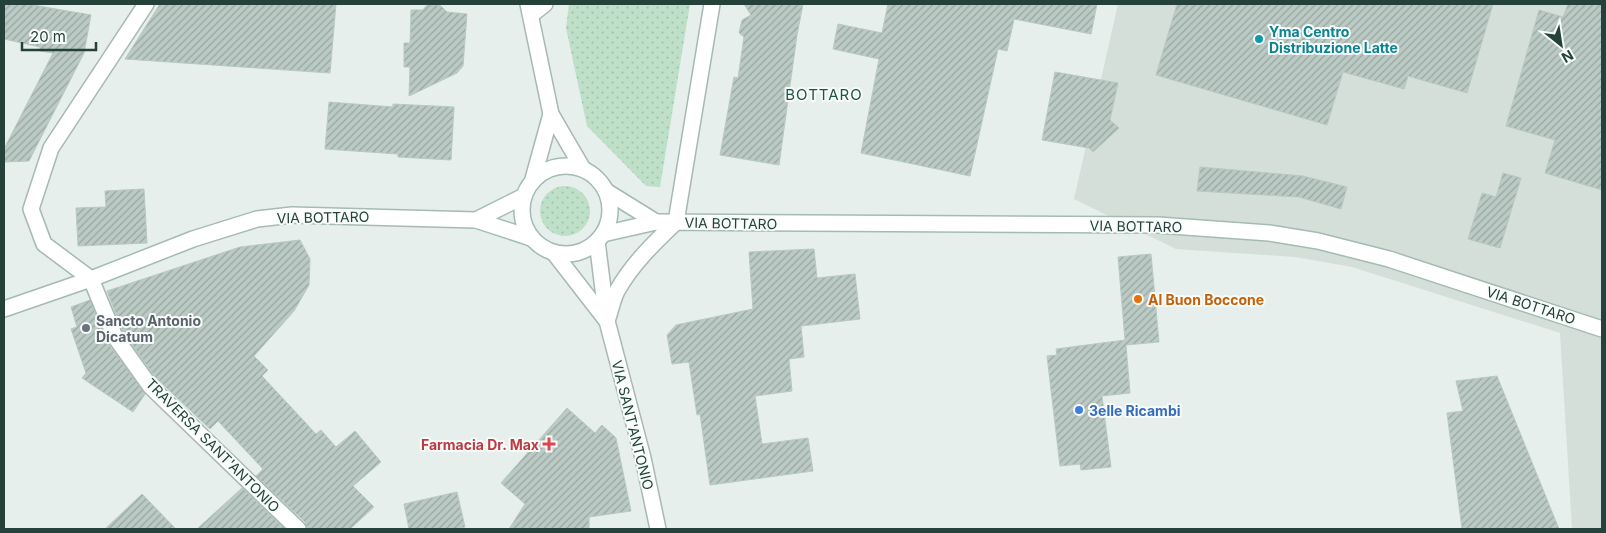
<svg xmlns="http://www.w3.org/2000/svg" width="1606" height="533" viewBox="0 0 1606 533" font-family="Inter,sans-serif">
	<defs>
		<pattern id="grass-dots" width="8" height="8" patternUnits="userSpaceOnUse" patternTransform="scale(1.25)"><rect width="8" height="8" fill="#bfe0c8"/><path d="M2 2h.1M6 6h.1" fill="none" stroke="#a4c1ad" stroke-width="1.8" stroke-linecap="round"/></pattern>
		<pattern id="building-hatch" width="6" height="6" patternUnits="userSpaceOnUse" patternTransform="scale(1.25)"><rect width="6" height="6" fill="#bbcac4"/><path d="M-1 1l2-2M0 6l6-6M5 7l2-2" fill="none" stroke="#98a6a0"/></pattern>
	</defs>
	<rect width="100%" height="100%" fill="#e6efeb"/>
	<polygon fill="#d4dfda" points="1118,4 1602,4 1602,529 1572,529 1560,333 1352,267 1295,257 1176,249 1074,199"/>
	<g fill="url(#grass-dots)">
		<polygon points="569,4 690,4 660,187 646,186 587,126 566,28"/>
		<circle cx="565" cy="211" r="25"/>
	</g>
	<g fill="url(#building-hatch)" stroke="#b8c9c2">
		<polygon points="4,4 27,4 91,15 84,53 29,161 4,162 4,149 53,53 40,51 40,47 4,39"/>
		<polygon points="160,4 336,4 330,73 125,59"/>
		<polygon points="432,4 441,6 447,12 467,14 463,66 457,73 409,96 410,67 404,67 404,43 410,43 411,10 423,10 426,6"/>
		<polygon points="744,4 803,4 797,35 779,165 720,155 734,77 738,78 744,37 739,33 742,20 751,15"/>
		<polygon points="888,4 1097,4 1091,34 1014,19 1007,51 998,49 970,176 861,153 879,59 833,49 838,24 882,33"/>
		<polygon points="1177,4 1493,4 1467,93 1408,76 1404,89 1343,72 1327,125 1156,75"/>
		<polygon points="1568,4 1602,4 1602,190 1545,173 1555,140 1506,126 1539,10 1563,17"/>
		<polygon points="1055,72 1118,83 1110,120 1119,128 1093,152 1089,148 1042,140"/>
		<polygon points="329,102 393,107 393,104 454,107 451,160 398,157 398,154 325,149"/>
		<polygon points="1200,167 1303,176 1347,187 1341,209 1299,197 1197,191"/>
		<polygon points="1503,173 1521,178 1500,248 1468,239 1482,193 1496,197"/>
		<polygon points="144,189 147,243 78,246 76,208 106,207 105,191"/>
		<polygon points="300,240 310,259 309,285 294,311 254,356 268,370 262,376 316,434 321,430 336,447 355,431 381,462 353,486 374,507 350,529 307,529 305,522 256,476 263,469 218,421 210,429 156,378 123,332 107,291 240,247"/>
		<polygon points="814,249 817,278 855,274 860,319 801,326 804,357 789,359 792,391 755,396 762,444 808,438 813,471 710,485 700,414 697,415 689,362 672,364 667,335 676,325 753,309 749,252"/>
		<polygon points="1151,254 1159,342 1126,345 1130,393 1102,396 1111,467 1081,470 1080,464 1060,466 1047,356 1057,355 1056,349 1125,340 1118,257"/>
		<polygon points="90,300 107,342 145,394 133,412 82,378 86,373 71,329 77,327 71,307"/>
		<polygon points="1497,376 1559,529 1462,529 1447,413 1463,411 1456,381"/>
		<polygon points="567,408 595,433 602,425 616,438 631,511 589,517 589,529 509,529 525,504 501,483"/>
		<polygon points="242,488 285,529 197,529"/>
		<polygon points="457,492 465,527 453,529 409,529 404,504"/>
		<polygon points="142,494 176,529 105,529"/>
	</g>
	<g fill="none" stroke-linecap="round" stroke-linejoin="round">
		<defs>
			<g id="minor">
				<polyline points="146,4 51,148 31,209 44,244 91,279 115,337 150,386 298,529"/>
				<polyline points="531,15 545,4"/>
				<polyline points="676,222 712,4"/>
			</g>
			<g id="tertiary">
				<polyline points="528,4 551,114 583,169"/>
				<polyline points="533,179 551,114"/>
				<polyline points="597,241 607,321 643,458 658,529"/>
				<polyline points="554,253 606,320"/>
				<path d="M608,318C611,309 613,299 617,291C632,264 654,243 676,222"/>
			</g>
			<g id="secondary">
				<circle cx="566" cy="210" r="44"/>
				<polyline points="606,191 656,222"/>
				<polyline points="476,220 524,196"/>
				<polyline points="603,234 656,222 1158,225 1269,233 1318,241 1389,259 1602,329"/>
				<polyline points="4,309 91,279 193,239 257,219 292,215 476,220 531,238"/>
			</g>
		</defs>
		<use href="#minor" stroke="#a8b8b2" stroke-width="18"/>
		<use href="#tertiary" stroke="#a8b8b2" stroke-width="18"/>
		<use href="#secondary" stroke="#a4bbb3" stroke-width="18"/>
		<use href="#minor" stroke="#fff" stroke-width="15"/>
		<use href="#tertiary" stroke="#fff" stroke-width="15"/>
		<use href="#secondary" stroke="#fff" stroke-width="15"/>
	</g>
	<circle fill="#0f9aa8" stroke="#f7fbf9" stroke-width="2" cx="1259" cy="39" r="5"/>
	<circle fill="#e8710a" stroke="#f7fbf9" stroke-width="2" cx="1138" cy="299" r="5"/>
	<circle fill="#6b7280" stroke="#f7fbf9" stroke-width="2" cx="86" cy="328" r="5"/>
	<circle fill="#3f7fe0" stroke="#f7fbf9" stroke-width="2" cx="1079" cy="410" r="5"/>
	<path fill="#e0444e" stroke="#f7fbf9" stroke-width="2" d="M546.5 436.5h5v5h5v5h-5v5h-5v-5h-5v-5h5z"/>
	<g text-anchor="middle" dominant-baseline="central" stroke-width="4" stroke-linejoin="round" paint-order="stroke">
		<g font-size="14" font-weight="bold" fill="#0d838f" stroke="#f7fbf9" text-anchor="start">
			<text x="1269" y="31">Yma Centro<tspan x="1269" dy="16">Distribuzione Latte</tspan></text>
		</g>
		<g font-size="14" fill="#24423a" stroke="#f7fbf9">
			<text transform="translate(323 217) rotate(-1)">VIA BOTTARO</text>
			<text transform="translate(731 223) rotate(1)">VIA BOTTARO</text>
			<text transform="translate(1136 226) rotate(1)">VIA BOTTARO</text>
			<text transform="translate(1531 305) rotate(18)">VIA BOTTARO</text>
			<text transform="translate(633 425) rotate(76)">VIA SANT'ANTONIO</text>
			<text transform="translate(213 445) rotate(45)">TRAVERSA SANT'ANTONIO</text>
		</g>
		<g font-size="14" font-weight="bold" fill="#c56008" stroke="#f7fbf9" text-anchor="start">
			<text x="1148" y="299">Al Buon Boccone</text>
		</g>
		<g font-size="14" font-weight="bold" fill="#5b616d" stroke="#f7fbf9" text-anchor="start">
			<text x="96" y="320">Sancto Antonio<tspan x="96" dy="16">Dicatum</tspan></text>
		</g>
		<g font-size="14" font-weight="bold" fill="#366cbe" stroke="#f7fbf9" text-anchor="start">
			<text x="1089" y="410">3elle Ricambi</text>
		</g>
		<g font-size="14" font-weight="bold" fill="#be3a42" stroke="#f7fbf9" text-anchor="end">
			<text x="539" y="444">Farmacia Dr. Max</text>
		</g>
		<g font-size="15" letter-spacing="1" fill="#1f5548" stroke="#f7fbf9">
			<text x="824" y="94">BOTTARO</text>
		</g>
	</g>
	<rect width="1606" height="533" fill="none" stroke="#24423a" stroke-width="10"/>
	<g transform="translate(1561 45) rotate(150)" stroke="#f7fbf9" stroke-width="4" paint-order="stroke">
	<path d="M0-4L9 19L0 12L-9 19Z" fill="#24423a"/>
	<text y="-8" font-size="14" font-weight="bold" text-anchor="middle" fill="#24423a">N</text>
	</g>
	<path d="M22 42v8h74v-8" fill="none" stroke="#24423a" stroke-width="2.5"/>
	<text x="30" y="42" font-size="15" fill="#24423a" stroke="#f7fbf9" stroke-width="4" paint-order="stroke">20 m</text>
</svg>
